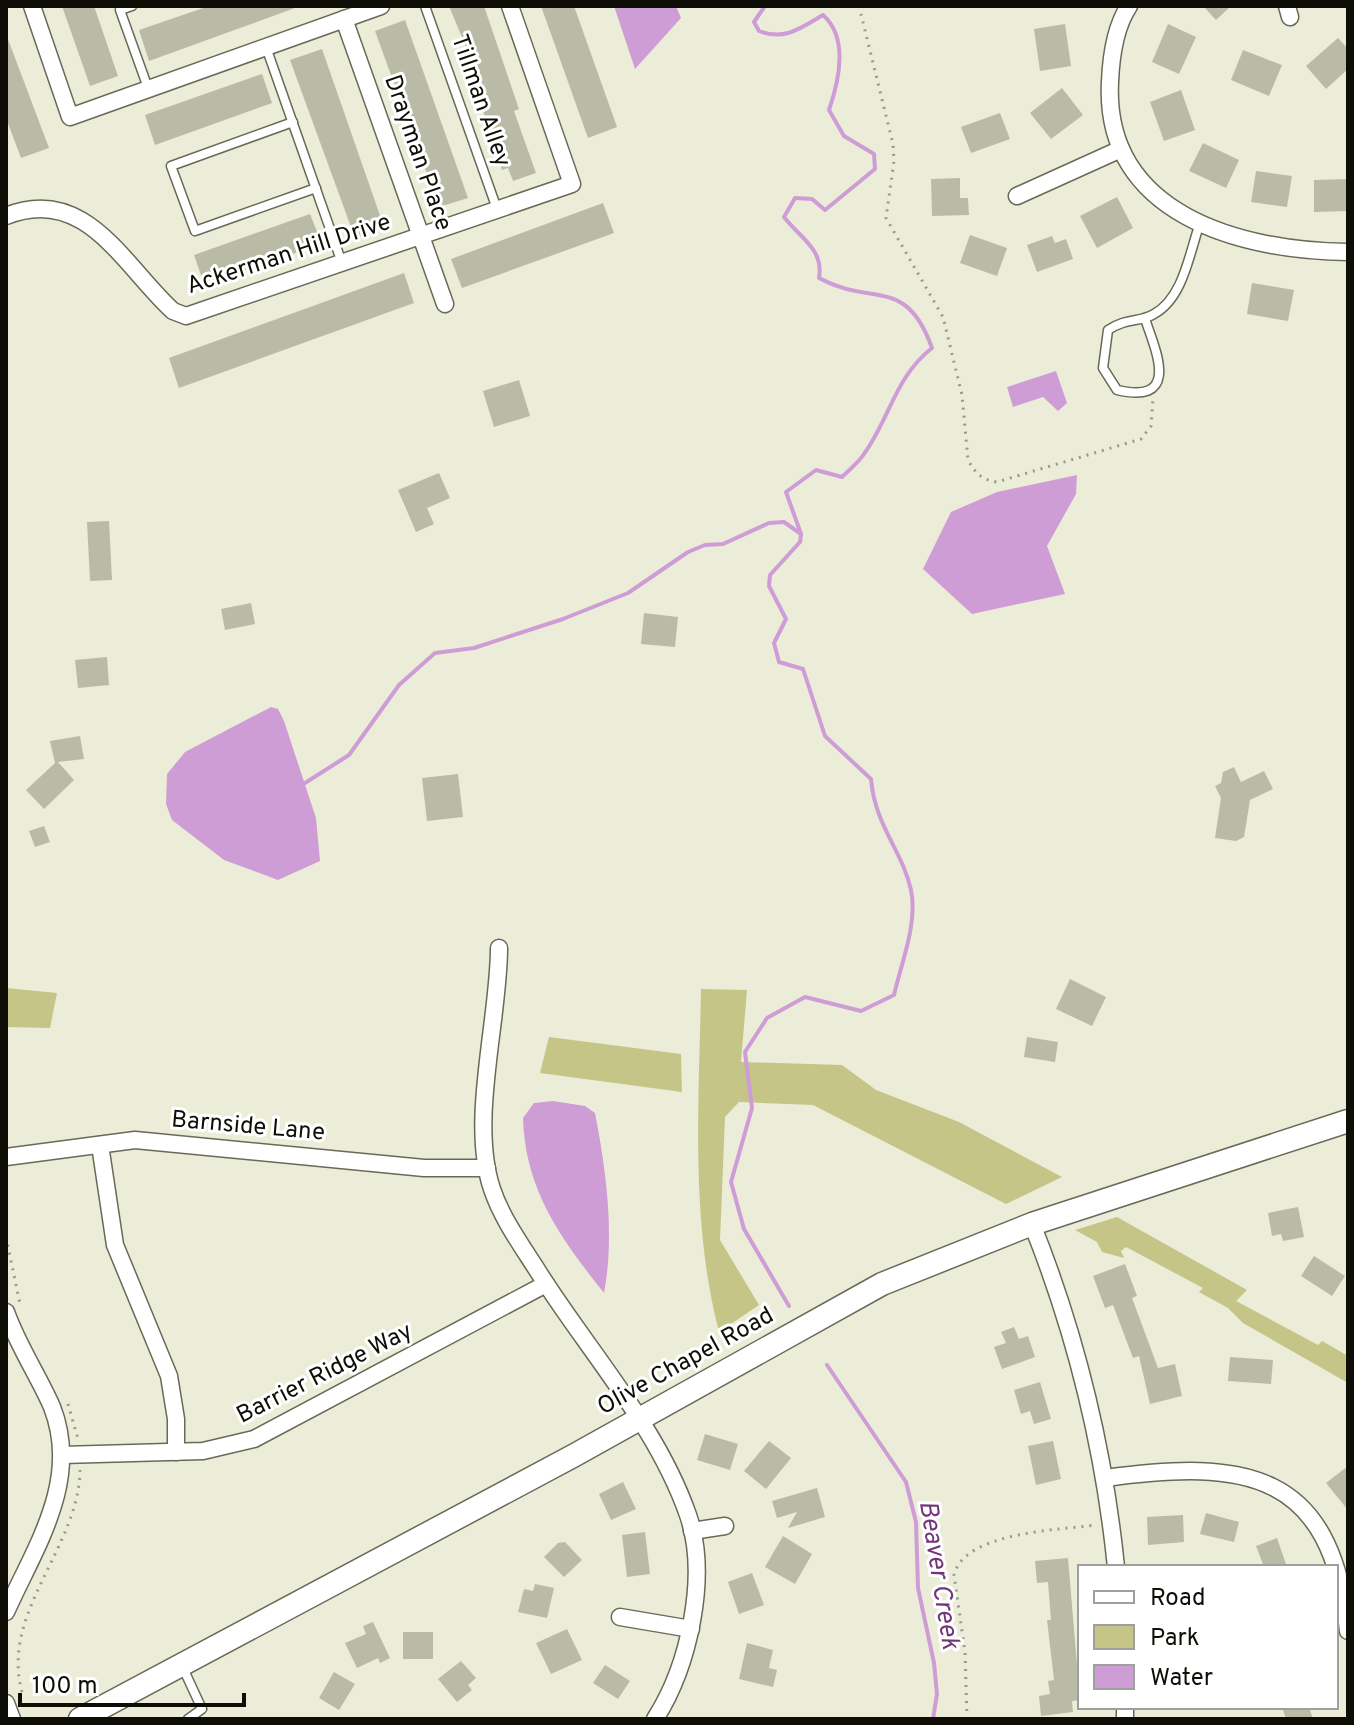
<svg xmlns="http://www.w3.org/2000/svg" width="1354" height="1725" viewBox="0 0 1354 1725" font-family="Overpass,sans-serif">
	<rect width="100%" height="100%" fill="#ecedd8"/>
	<g fill="#c4c586">
		<polygon points="6,988 57,993 50,1028 6,1027"/>
		<path d="M701,989L747,990L741,1062L842,1065L876,1090L959,1122L1062,1177L1006,1204L813,1105L739,1102L725,1117L720,1240L759,1305L719,1332C690,1220 699,1104 701,989Z"/>
		<polygon points="549,1037 681,1054 682,1092 540,1073"/>
		<polygon points="1117,1217 1247,1290 1236,1301 1318,1345 1322,1341 1348,1356 1348,1383 1243,1323 1228,1308 1199,1292 1203,1288 1126,1247 1121,1251 1124,1258 1102,1252 1097,1242 1075,1230"/>
	</g>
	<g fill="#cf9dd6">
		<polygon points="614,6 676,6 681,18 635,69"/>
		<polygon points="1056,371 1067,403 1058,411 1043,397 1013,407 1007,387"/>
		<polygon points="1077,475 1076,494 1047,546 1065,594 972,614 923,569 951,512 997,492"/>
		<polygon points="271,707 278,709 284,721 316,818 320,861 278,880 224,860 172,820 166,804 167,774 185,752"/>
		<path d="M553,1101L585,1106L595,1113C606,1170 615,1235 604,1293C561,1239 525,1190 523,1118L534,1103Z"/>
	</g>
	<g fill="none" stroke-linecap="round" stroke-linejoin="round">
		<g stroke="#cf9dd6" stroke-width="4">
			<path d="M765,6L754,22L759,31C785,41 801,28 823,15C849,38 839,81 829,110L844,136L874,154L875,169L825,210L812,199L795,198L784,217C800,238 824,249 819,278C872,307 906,275 932,348C895,377 890,418 864,454C859,462 849,470 842,477L816,470L786,492L801,534L800,542L770,575L769,586L786,619L774,643L779,662L803,669L825,736L871,779C875,826 902,850 911,890C918,923 901,964 894,995L861,1011L805,997L767,1018L745,1052L752,1108L731,1182L744,1229L789,1306"/>
			<polyline points="305,783 349,755 399,685 435,653 474,648 563,619 628,593 688,552 705,545 723,544 769,523 784,522 801,534"/>
			<polyline points="827,1365 906,1482 916,1522 918,1588 934,1663 937,1694 933,1719"/>
		</g>
	</g>
	<g fill="#babba7">
		<polygon points="62,6 94,6 118,76 90,86"/>
		<polygon points="209,6 295,6 295,8 149,61 139,30"/>
		<polygon points="449,6 484,6 519,109 514,111 536,173 513,181 508,168 502,170 469,67 474,66"/>
		<polygon points="541,6 574,6 617,127 588,138"/>
		<polygon points="1203,6 1231,6 1216,20"/>
		<polygon points="405,20 468,198 439,207 375,31"/>
		<polygon points="1065,24 1071,66 1040,71 1034,29"/>
		<polygon points="1168,24 1196,37 1179,74 1152,62"/>
		<polygon points="6,34 49,148 21,158 6,118"/>
		<polygon points="1338,38 1348,49 1348,69 1326,89 1306,66"/>
		<polygon points="322,49 384,227 355,238 290,60"/>
		<polygon points="1243,50 1282,65 1269,96 1231,80"/>
		<polygon points="262,74 272,103 155,145 145,115"/>
		<polygon points="1062,88 1083,115 1051,139 1030,113"/>
		<polygon points="1181,90 1195,130 1164,141 1150,102"/>
		<polygon points="1000,113 1010,139 971,153 961,127"/>
		<polygon points="1203,143 1239,160 1226,188 1189,171"/>
		<polygon points="1256,171 1292,176 1287,207 1251,202"/>
		<polygon points="960,178 960,198 968,198 969,215 932,216 931,179"/>
		<polygon points="1348,179 1348,211 1314,212 1314,180"/>
		<polygon points="1117,197 1133,228 1097,248 1080,216"/>
		<polygon points="603,203 614,233 462,288 451,259"/>
		<polygon points="310,214 322,244 204,284 194,255"/>
		<polygon points="970,235 1007,248 997,276 960,263"/>
		<polygon points="1052,236 1055,243 1066,239 1073,259 1037,272 1027,245"/>
		<polygon points="404,273 414,303 179,388 169,358"/>
		<polygon points="1252,283 1294,290 1288,321 1247,314"/>
		<polygon points="519,380 530,416 494,427 483,391"/>
		<polygon points="439,473 450,498 427,508 434,524 416,532 398,490"/>
		<polygon points="109,521 112,580 90,581 87,522"/>
		<polygon points="251,603 255,624 225,630 221,609"/>
		<polygon points="644,613 678,617 675,647 641,644"/>
		<polygon points="107,657 109,685 78,688 75,660"/>
		<polygon points="80,736 84,759 58,762 74,780 44,809 26,790 55,763 50,741"/>
		<polygon points="1234,767 1241,782 1264,771 1273,789 1250,800 1244,837 1236,841 1215,838 1221,798 1215,786 1221,783 1223,772"/>
		<polygon points="458,774 463,817 427,821 422,778"/>
		<polygon points="44,826 50,842 35,847 29,831"/>
		<polygon points="1070,979 1106,997 1092,1026 1056,1009"/>
		<polygon points="1027,1037 1058,1042 1055,1062 1024,1057"/>
		<polygon points="1298,1207 1304,1237 1283,1241 1281,1234 1272,1236 1268,1213"/>
		<polygon points="1314,1256 1345,1276 1332,1296 1301,1276"/>
		<polygon points="1125,1264 1137,1296 1132,1298 1158,1368 1175,1364 1182,1396 1150,1404 1139,1356 1133,1358 1113,1305 1105,1308 1093,1276"/>
		<polygon points="1014,1327 1019,1339 1028,1336 1035,1357 1002,1369 994,1347 1006,1343 1001,1332"/>
		<polygon points="1230,1357 1273,1360 1271,1384 1228,1381"/>
		<polygon points="1040,1382 1051,1419 1034,1424 1030,1411 1021,1414 1014,1390"/>
		<polygon points="705,1434 738,1444 730,1470 697,1460"/>
		<polygon points="769,1441 791,1458 766,1489 744,1471"/>
		<polygon points="1053,1441 1061,1479 1036,1485 1028,1446"/>
		<polygon points="1348,1466 1348,1510 1326,1483"/>
		<polygon points="623,1482 636,1509 611,1520 599,1494"/>
		<polygon points="817,1488 825,1517 788,1528 797,1512 777,1518 772,1501"/>
		<polygon points="1206,1513 1239,1522 1234,1542 1200,1534"/>
		<polygon points="1183,1515 1184,1542 1148,1545 1147,1517"/>
		<polygon points="645,1532 650,1574 627,1577 622,1535"/>
		<polygon points="783,1536 812,1554 795,1584 765,1567"/>
		<polygon points="1277,1538 1287,1567 1264,1567 1256,1546"/>
		<polygon points="565,1542 582,1560 564,1577 544,1557 558,1543"/>
		<polygon points="1068,1558 1080,1700 1072,1701 1073,1712 1041,1716 1039,1696 1050,1694 1048,1681 1054,1680 1047,1620 1051,1620 1048,1582 1037,1583 1035,1561"/>
		<polygon points="752,1573 764,1605 739,1614 728,1582"/>
		<polygon points="535,1584 554,1588 547,1618 518,1612 524,1589 533,1591"/>
		<polygon points="373,1622 390,1658 380,1663 378,1658 357,1668 345,1643 366,1634 363,1626"/>
		<polygon points="567,1629 582,1660 551,1674 536,1643"/>
		<rect x="403" y="1632" width="30" height="27"/>
		<polygon points="747,1643 773,1650 769,1668 777,1670 773,1687 739,1679"/>
		<polygon points="461,1661 476,1678 468,1685 472,1690 457,1702 438,1679"/>
		<polygon points="605,1665 630,1681 618,1699 593,1683"/>
		<polygon points="334,1672 355,1684 339,1710 319,1698"/>
		<polygon points="1282,1707 1309,1707 1313,1719 1286,1719"/>
	</g>
	<g fill="none" stroke-linecap="round" stroke-linejoin="round">
		<defs>
			<g id="service">
				<polyline points="132,6 120,10 148,88"/>
				<polyline points="425,6 497,209"/>
				<polyline points="266,47 342,263"/>
				<polyline points="293,122 171,166 195,231 316,188"/>
				<path d="M1145,319C1156,351 1181,405 1117,390L1103,368L1108,330C1128,317 1139,323 1154,314C1183,298 1189,255 1199,226"/>
				<polyline points="183,1668 202,1709 188,1719"/>
			</g>
			<g id="minor">
				<polyline points="32,6 70,117 381,6"/>
				<path d="M1129,6C1115,27 1111,57 1110,82C1103,215 1242,251 1348,252"/>
				<polyline points="1287,6 1290,17"/>
				<polyline points="344,19 445,304"/>
				<polyline points="1017,196 1121,149"/>
				<path d="M6,216C85,184 123,265 173,311L186,316L572,184L510,6"/>
				<path d="M499,948C499,1020 469,1121 492,1189C502,1219 522,1246 539,1273C589,1352 657,1426 688,1515C709,1576 689,1666 655,1719"/>
				<polyline points="100,1145 115,1245 169,1376 176,1419 176,1452"/>
				<polyline points="6,1157 135,1140 424,1168 487,1168"/>
				<path d="M1032,1224C1076,1334 1104,1449 1116,1567"/>
				<path d="M6,1312C18,1346 38,1375 52,1407C81,1481 35,1547 6,1612"/>
				<polyline points="62,1455 203,1451 254,1439 546,1284"/>
				<path d="M1106,1478C1244,1459 1332,1470 1348,1631"/>
				<polyline points="692,1531 725,1526"/>
				<polyline points="620,1617 691,1629"/>
				<polyline points="6,1703 12,1719"/>
				<polyline points="1125,1707 1125,1719"/>
			</g>
			<polyline id="secondary" points="80,1719 573,1456 882,1284 1032,1224 1348,1121"/>
		</defs>
		<use href="#service" stroke="#686957" stroke-width="11"/>
		<use href="#minor" stroke="#686957" stroke-width="19"/>
		<use href="#secondary" stroke="#686957" stroke-width="25"/>
		<g stroke="#989989" stroke-width="3" stroke-dasharray="2 6" stroke-linecap="butt">
			<path d="M859,6L893,144L894,161L886,218L943,317L962,395L968,460C975,473 982,480 997,482L1141,439L1151,426L1153,399"/>
			<polyline points="6,1237 20,1304"/>
			<polyline points="68,1404 78,1439"/>
			<path d="M22,1692C0,1612 79,1548 80,1470"/>
			<path d="M967,1719L965,1652L954,1575C964,1532 1059,1530 1096,1525"/>
		</g>
		<use href="#service" stroke="#fff" stroke-width="8"/>
		<use href="#minor" stroke="#fff" stroke-width="16"/>
		<use href="#secondary" stroke="#fff" stroke-width="22"/>
	</g>
	<g text-anchor="middle" dominant-baseline="central" stroke-width="6" stroke-linejoin="round" paint-order="stroke">
		<g font-size="24" fill="#0e0e07" stroke="#fff">
			<text transform="translate(480 101) rotate(71)">Tillman Alley</text>
			<text transform="translate(417 153) rotate(71)">Drayman Place</text>
			<text transform="translate(289 255) rotate(-18)">Ackerman Hill Drive</text>
			<text transform="translate(248 1127) rotate(5)">Barnside Lane</text>
			<text transform="translate(686 1362) rotate(-29)">Olive Chapel Road</text>
			<text transform="translate(325 1374) rotate(-27)">Barrier Ridge Way</text>
		</g>
		<g font-size="26" font-style="italic" fill="#713579" stroke="#fff">
			<text transform="translate(938 1575) rotate(81)">Beaver Creek</text>
		</g>
	</g>
	<rect width="1354" height="1725" fill="none" stroke="#0e0e07" stroke-width="16"/>
	<rect x="1078" y="1565" width="260" height="144" fill="#ffffff" stroke="#9f9f9c" stroke-width="2"/>
	<rect x="1094" y="1591" width="40" height="12" fill="#ffffff" stroke="#9f9f9c" stroke-width="2"/>
	<text x="1150" y="1605" font-size="24" fill="#0e0e07">Road</text>
	<rect x="1094" y="1625" width="40" height="24" fill="#c4c586" stroke="#9f9f9c" stroke-width="2"/>
	<text x="1150" y="1645" font-size="24" fill="#0e0e07">Park</text>
	<rect x="1094" y="1665" width="40" height="24" fill="#cf9dd6" stroke="#9f9f9c" stroke-width="2"/>
	<text x="1150" y="1685" font-size="24" fill="#0e0e07">Water</text>
	<path d="M20 1693v12h224v-12" fill="none" stroke="#0e0e07" stroke-width="4"/>
	<text x="32" y="1693" font-size="24" fill="#0e0e07" stroke="#ffffff" stroke-width="6" paint-order="stroke">100 m</text>
</svg>
